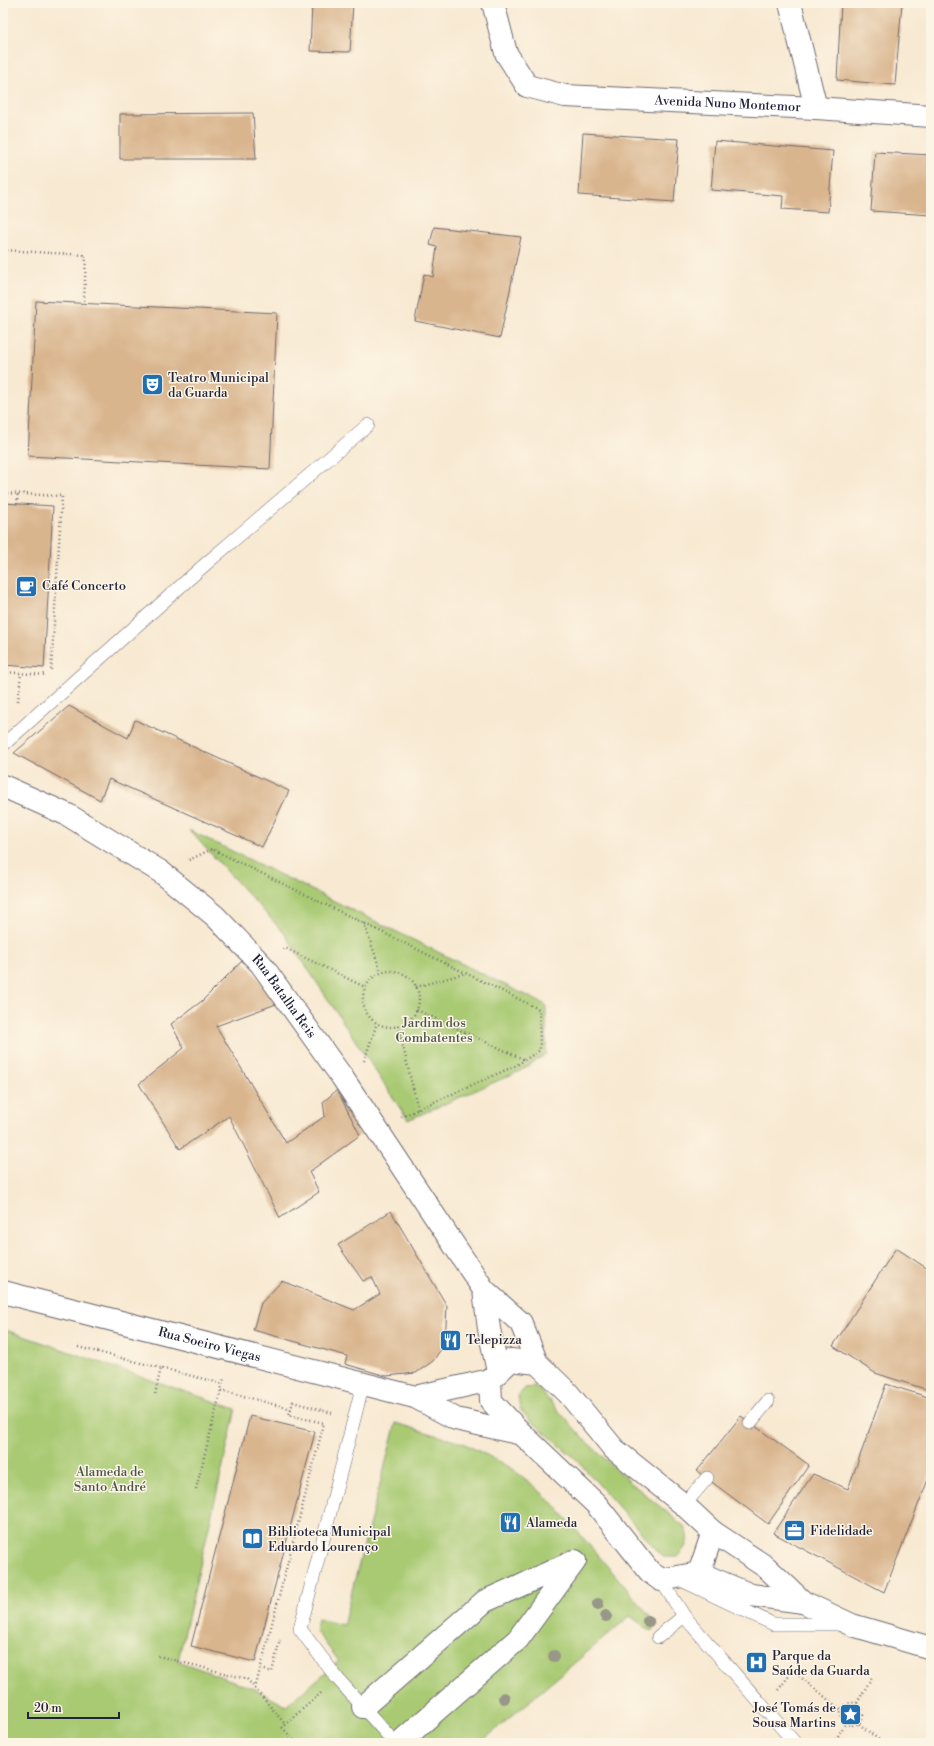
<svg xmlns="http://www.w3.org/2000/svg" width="934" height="1746" viewBox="0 0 934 1746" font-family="'Libre Bodoni',serif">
	<rect width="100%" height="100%" fill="#fcf5e5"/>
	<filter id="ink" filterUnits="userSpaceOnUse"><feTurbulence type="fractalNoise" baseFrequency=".025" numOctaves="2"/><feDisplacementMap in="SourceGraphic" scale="8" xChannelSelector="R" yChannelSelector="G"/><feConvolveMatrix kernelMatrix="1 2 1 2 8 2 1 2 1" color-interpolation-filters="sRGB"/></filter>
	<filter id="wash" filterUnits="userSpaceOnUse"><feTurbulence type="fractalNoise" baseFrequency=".012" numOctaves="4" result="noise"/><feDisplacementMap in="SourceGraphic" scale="16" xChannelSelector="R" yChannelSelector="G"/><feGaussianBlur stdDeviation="0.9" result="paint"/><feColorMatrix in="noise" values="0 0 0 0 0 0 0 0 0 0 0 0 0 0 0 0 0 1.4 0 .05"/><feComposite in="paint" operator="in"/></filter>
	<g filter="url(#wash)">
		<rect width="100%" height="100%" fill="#f8e9d2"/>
		<g fill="#a9ca73" stroke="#667657">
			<polygon points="189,830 546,1005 546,1054 520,1071 408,1120 284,933"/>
			<polygon points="3,1329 236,1409 178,1661 255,1689 286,1706 339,1661 315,1630 318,1619 343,1625 396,1423 463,1443 508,1466 532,1484 554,1504 658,1625 651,1631 630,1616 480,1743 3,1743"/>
			<path d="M537,1387L586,1441L631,1483L684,1526C690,1540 688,1546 677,1557H663L576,1459L531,1421L520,1409L518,1396L525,1388Z"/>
		</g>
		<g id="blocks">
			<g fill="#d9b58e">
				<polygon points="312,3 353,3 350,52 310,51"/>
				<polygon points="841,3 902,3 895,85 837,80"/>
				<polygon points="253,113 256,159 120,159 120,114"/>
				<polygon points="583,133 679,139 674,202 579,195"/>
				<polygon points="715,141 833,151 828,212 782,209 783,196 711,190"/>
				<polygon points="875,152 931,155 931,215 871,211"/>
				<polygon points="434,227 521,237 500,338 415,321 424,274 433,277 437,247 430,245"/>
				<polygon points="36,301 277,313 270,469 28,456"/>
				<polygon points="3,503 53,506 44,668 3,665"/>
				<polygon points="69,706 128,738 135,720 289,791 262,847 109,779 100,800 14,753"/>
				<polygon points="243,960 279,1003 216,1026 286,1143 325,1116 323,1102 337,1090 360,1135 309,1172 319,1192 280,1218 229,1116 180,1149 139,1084 184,1048 171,1024 202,1001"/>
				<polygon points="391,1211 447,1306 445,1343 433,1361 416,1373 386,1376 345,1364 347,1356 253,1330 261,1303 282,1281 354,1310 380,1294 372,1277 363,1281 338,1245"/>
				<polygon points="896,1248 931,1271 931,1391 875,1373 833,1346"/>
				<polygon points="886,1384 931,1398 931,1472 884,1592 773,1533 813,1474 848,1489"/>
				<polygon points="250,1416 315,1432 255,1662 191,1646"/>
				<polygon points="741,1416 809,1465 768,1524 697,1471"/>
			</g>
		</g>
	</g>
	<g filter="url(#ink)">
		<use href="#blocks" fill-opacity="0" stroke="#6d6870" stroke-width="1"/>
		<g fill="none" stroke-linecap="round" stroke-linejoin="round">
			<defs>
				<g id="lane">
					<polyline points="3,745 201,568 368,425"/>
					<polyline points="363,1384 300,1629 337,1678 395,1743"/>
					<polyline points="750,1423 768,1401"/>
					<polyline points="684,1505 707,1478"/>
					<polyline points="677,1578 773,1624 841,1624"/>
					<polyline points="661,1580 684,1616 795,1743"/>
					<polyline points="658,1637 684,1616"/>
				</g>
				<g id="street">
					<path id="s1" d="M493,3L506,53L527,86L565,96L816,108L931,116"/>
					<polyline points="790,3 816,108"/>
					<path id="s2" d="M3,1292L415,1397L456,1419L522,1434"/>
					<polyline points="415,1397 490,1380"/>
					<polyline points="363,1707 485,1601 575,1561 518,1639 399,1743"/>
				</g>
				<g id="primary">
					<path id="s3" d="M3,786L68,815L161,872L215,916L261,964L342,1077L484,1290L521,1323L537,1363"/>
					<polyline points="484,1290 489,1329 498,1372"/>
					<polygon points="511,1360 537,1363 568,1393 614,1449 684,1505 713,1532 699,1573 661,1580 650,1572 596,1504 522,1434 491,1401 490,1380"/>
					<polyline points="713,1532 766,1567 803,1602"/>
					<polyline points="699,1573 751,1595 803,1602 852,1625 931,1648"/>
				</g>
			</defs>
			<use href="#lane" stroke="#6d6870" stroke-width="14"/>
			<use href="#street" stroke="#6d6870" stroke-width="24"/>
			<use href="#primary" stroke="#6d6870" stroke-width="24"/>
			<g stroke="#6d6870" stroke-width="2.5" stroke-dasharray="1 3" stroke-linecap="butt">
				<polyline points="3,250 86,255 84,303"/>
				<polyline points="3,493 62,496 51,671"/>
				<polyline points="17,504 18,494"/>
				<polyline points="3,672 46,675"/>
				<polyline points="7,673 8,666"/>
				<polyline points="18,701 21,673"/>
				<polyline points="189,860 212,849 539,1009 540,1050 517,1065 401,1117"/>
				<polyline points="364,923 381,972"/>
				<polyline points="283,949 285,948 365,987"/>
				<circle cx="391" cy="999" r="28"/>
				<polyline points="416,987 466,973"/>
				<polyline points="417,1010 525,1060"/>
				<polyline points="398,1026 418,1109"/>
				<polyline points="364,1061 377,1023"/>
				<polyline points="78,1347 161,1368"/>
				<polyline points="221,1390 291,1409"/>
				<polyline points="155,1394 161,1368 223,1384"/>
				<polyline points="196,1489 224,1378"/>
				<polyline points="158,1656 247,1679 285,1724"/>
				<polyline points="261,1669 272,1672 280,1640"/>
				<polyline points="255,1689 324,1423 289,1415 293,1402 332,1413"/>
				<polyline points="778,1690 793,1671 841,1710"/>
				<circle cx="852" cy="1714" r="11"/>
				<polyline points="857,1703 872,1677"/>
				<polyline points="859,1724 883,1743"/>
				<polyline points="296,1743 282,1727 321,1693"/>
				<polyline points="834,1743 845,1724"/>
			</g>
			<use href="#lane" stroke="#fff" stroke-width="13"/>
			<use href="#street" stroke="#fff" stroke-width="22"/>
			<use href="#primary" stroke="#fff" stroke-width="22"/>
		</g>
		<g fill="#989788">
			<circle cx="598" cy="1604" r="6"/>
			<circle cx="606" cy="1616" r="6"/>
			<circle cx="648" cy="1621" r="6"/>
			<circle cx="554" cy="1656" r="6"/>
			<circle cx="504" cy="1698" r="6"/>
		</g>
	</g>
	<defs>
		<symbol id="theatre-square" viewBox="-11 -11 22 22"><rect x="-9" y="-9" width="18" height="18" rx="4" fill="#1f6fb2" stroke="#fcf5e5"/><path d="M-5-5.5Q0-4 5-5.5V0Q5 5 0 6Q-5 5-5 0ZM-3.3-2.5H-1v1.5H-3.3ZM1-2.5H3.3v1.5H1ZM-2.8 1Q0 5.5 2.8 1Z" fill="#fff"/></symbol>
		<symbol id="cafe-square" viewBox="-11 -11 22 22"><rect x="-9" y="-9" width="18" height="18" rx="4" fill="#1f6fb2" stroke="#fcf5e5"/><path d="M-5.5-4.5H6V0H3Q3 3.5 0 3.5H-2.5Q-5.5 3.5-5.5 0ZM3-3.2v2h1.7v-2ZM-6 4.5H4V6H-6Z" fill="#fff"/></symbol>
		<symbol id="restaurant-square" viewBox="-11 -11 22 22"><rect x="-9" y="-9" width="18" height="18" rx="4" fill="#1f6fb2" stroke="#fcf5e5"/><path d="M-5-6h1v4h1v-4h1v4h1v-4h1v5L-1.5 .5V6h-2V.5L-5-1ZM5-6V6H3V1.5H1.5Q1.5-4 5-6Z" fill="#fff"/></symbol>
		<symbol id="office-square" viewBox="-11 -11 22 22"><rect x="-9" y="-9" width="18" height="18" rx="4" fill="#1f6fb2" stroke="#fcf5e5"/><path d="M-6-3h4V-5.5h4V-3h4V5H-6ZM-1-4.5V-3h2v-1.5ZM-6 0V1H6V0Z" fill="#fff"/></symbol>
		<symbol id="library-square" viewBox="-11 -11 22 22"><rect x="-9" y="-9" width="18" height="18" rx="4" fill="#1f6fb2" stroke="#fcf5e5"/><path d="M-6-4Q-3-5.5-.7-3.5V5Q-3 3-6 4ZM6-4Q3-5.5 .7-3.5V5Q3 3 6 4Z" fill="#fff"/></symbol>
		<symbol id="hospital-square" viewBox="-11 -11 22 22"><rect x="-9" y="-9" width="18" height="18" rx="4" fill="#1f6fb2" stroke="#fcf5e5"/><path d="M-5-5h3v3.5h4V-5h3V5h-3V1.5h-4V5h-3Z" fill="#fff"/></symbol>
		<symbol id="sight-square" viewBox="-11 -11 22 22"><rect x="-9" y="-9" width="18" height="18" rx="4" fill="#1f6fb2" stroke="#fcf5e5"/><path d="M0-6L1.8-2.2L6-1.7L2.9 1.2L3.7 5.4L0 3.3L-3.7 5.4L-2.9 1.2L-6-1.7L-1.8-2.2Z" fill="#fff"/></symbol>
	</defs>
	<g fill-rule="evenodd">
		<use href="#theatre-square" x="140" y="372" width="25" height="25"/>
		<use href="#cafe-square" x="14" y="574" width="25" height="25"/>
		<use href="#restaurant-square" x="438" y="1328" width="25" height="25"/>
		<use href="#restaurant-square" x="498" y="1510" width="25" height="25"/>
		<use href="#office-square" x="782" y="1518" width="25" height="25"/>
		<use href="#library-square" x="240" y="1526" width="25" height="25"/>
		<use href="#hospital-square" x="744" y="1650" width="25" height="25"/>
		<use href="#sight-square" x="838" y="1702" width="25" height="25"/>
	</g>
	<g text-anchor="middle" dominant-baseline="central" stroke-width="3" stroke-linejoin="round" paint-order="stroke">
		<g font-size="13" fill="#22223b" stroke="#fcf5e5">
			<text stroke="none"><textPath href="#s1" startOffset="293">Avenida Nuno Montemor</textPath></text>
			<text stroke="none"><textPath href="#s3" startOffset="356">Rua Batalha Reis</textPath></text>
			<text stroke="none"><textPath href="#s2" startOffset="213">Rua Soeiro Viegas</textPath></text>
		</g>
		<g font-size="13" fill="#22223b" stroke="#fcf5e5" text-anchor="start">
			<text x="168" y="378">Teatro Municipal<tspan x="168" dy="15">da Guarda</tspan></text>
			<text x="42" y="586">Café Concerto</text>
			<text x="466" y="1340">Telepizza</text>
			<text x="526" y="1523">Alameda</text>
			<text x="810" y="1531">Fidelidade</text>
			<text x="268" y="1532">Biblioteca Municipal<tspan x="268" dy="15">Eduardo Lourenço</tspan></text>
			<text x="772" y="1656">Parque da<tspan x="772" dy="15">Saúde da Guarda</tspan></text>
			<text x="836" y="1708" text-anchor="end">José Tomás de<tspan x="836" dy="15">Sousa Martins</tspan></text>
		</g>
		<g font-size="13" fill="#4a544c" stroke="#fcf5e5">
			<text x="434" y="1023">Jardim dos<tspan x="434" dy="15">Combatentes</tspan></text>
			<text x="110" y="1472">Alameda de<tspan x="110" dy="15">Santo André</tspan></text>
		</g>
	</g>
	<rect width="934" height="1746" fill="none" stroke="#fcf5e5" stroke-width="16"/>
	<path d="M28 1712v6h91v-6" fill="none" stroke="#22223b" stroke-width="2"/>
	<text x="34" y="1712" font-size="12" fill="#22223b" stroke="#fcf5e5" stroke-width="3" paint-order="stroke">20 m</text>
</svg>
